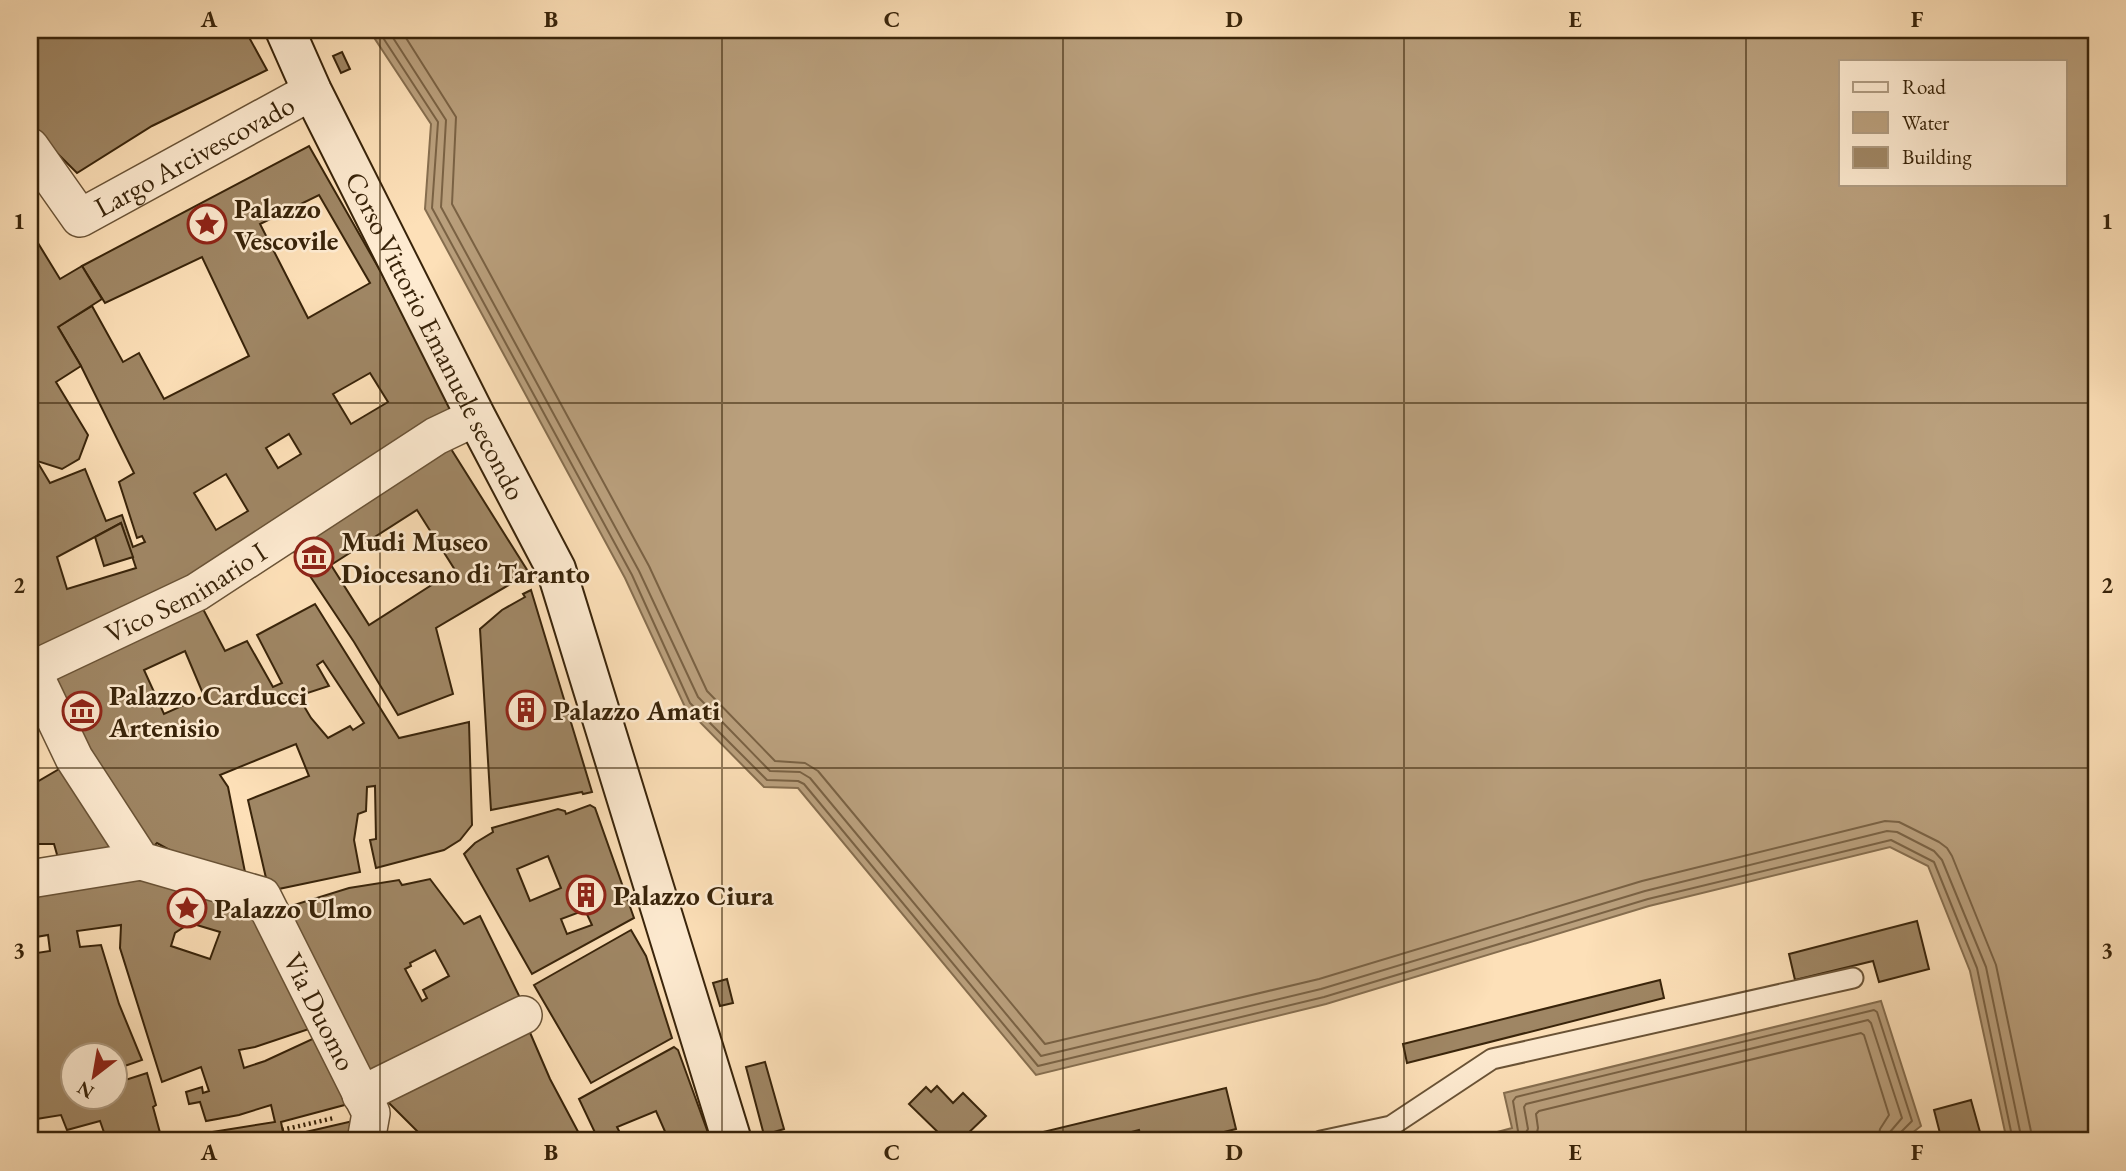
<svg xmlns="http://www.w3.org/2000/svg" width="2126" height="1171" viewBox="0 0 2126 1171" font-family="'EB Garamond',serif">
	<rect width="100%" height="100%" fill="#fde0b8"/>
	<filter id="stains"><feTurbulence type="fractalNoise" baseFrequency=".00286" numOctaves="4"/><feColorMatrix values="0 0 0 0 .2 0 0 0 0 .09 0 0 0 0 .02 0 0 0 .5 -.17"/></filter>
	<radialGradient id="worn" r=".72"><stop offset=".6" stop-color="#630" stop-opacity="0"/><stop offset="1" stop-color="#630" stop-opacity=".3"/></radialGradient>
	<g fill="#baa07d" stroke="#866e4f" stroke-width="2" fill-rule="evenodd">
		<path d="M369,30H2096V1141H2007L1970,971L1928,866L1890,847L1649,906L1326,1004L1036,1075L798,788L764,787L685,707L625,578L425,209L431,124ZM1841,61H2065V184H1841Z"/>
		<polygon points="1881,1001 1921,1126 1902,1141 1464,1141 1512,1128 1504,1093"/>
	</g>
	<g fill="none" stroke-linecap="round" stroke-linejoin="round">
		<g stroke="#7a6244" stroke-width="2">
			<polyline points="378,30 438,122 432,208 632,575 690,703 767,780 798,781 804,784 1038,1066 1324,997 1648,899 1891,840 1934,862 1977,968 2013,1141"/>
			<polyline points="388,30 446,120 441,207 639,571 698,697 770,771 800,772 810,778 1041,1056 1321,989 1645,891 1887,831 1897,832 1934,851 1942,860 1986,967 2022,1141"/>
			<polyline points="401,30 456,117 452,204 649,566 707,691 775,761 805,763 818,771 1045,1044 1319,979 1642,881 1885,821 1899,822 1939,842 1947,848 1952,856 1996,965 2033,1141"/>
			<polyline points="1496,1141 1514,1135 1518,1131 1513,1101 1516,1097 1874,1010 1877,1012 1912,1121 1899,1134 1897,1141"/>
			<polyline points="1521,1141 1528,1129 1524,1107 1526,1104 1868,1020 1871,1023 1902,1118 1890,1132 1888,1141"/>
			<polyline points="1535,1141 1538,1128 1536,1114 1539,1111 1861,1033 1864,1035 1889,1115 1880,1129 1878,1141"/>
		</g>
	</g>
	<g fill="#9f8664" stroke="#39240a" stroke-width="2" fill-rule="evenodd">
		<polygon points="30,30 245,30 267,70 152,126 77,173 30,126"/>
		<polygon points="342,52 350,69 341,73 333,56"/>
		<path d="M309,146L382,274L454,416L209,574L35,652L30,641V453H32L50,483L85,469L106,521L122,515L133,547L145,542L142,536L137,538L119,482L134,473L81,366L58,327L92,306L123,362L139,353L164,399L249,356L202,257L105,303L82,266ZM319,195L370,283L308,318L260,224ZM370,373L388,402L351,424L333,394ZM289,434L301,454L278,468L266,448ZM226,474L248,511L216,530L194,493ZM121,523L136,568L67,589L57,557Z"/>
		<polygon points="30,230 60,279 82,266 102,299 58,327 81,366 56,382 88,435 79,459 62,469 37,461 30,449"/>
		<path d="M446,441L529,573L436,628L453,694L398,715L354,642L288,543ZM417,510L455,570L369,625L331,565Z"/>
		<polygon points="121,523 133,557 104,566 95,537"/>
		<polygon points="531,590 592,792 583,794 582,792 491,810 480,629 502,610 525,597 523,594"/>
		<path d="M315,604L399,738L469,722L472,825L460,840L444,850L376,868L370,840L376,839L375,786L367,787L366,811L358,814L354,840L360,872L269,891L248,800L309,776L296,744L220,775L228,787L247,882L206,870L157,843L152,848L89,768L47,677L202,607L225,651L247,641L273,687L282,683L257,635ZM185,651L204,696L164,714L144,670ZM323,661L364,723L353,730L350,726L328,738L311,718L298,696L329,686L317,665Z"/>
		<polygon points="66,765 121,854 103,850 81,852 81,859 58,858 54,844 30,844 30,772 35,783"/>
		<path d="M590,805L595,808L634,918L532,974L464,854L475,843L493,832L492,828L558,809L565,811L566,814ZM548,856L561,888L530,901L517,869ZM585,910L592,925L567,934L561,919Z"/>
		<path d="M30,858L37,887L163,877L254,912L318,1026L255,1047L239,1050L244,1068L265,1061L321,1035L352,1103L281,1122L284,1137L353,1121V1141H107L100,1121L67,1130L61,1115L30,1120V954L50,951L48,935L30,938ZM190,923L220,932L210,959L171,946L175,933ZM121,925L120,948L162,1082L201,1067L209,1091L203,1093L202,1087L186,1092L189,1104L200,1102L206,1121L239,1115L271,1105L275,1122L162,1140L153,1107L156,1105L147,1073L116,1083V1098H74V1056H116V1069L142,1060L119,1004L101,945L80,947L77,931Z"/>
		<path d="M430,879L464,924L480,916L525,1008L368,1088L284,908L349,888L399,880L402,885ZM435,950L449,976L423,990L427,998L422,1001L405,969L411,966L410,963Z"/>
		<polygon points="1917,921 1929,969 1879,982 1873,961 1795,980 1789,954"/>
		<polygon points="631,930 646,956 672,1038 591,1083 534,985"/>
		<polygon points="727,979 733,1003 720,1006 713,983"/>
		<polygon points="1660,980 1664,998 1407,1063 1403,1044"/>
		<polygon points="525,1021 550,1079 583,1141 427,1141 377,1091"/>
		<polygon points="674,1047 678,1050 711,1141 655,1141 667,1136 656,1111 617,1127 624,1141 599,1141 579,1099"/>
		<polygon points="765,1062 784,1129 764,1135 746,1067"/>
		<polygon points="937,1086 953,1103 963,1093 986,1116 960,1141 947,1141 909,1104 926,1087 931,1092"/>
		<polygon points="1226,1088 1236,1129 1188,1141 1142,1141 1139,1130 1124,1134 1126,1141 1015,1141 1014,1139"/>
		<polygon points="1971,1100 1980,1132 1951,1141 1942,1141 1934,1110"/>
		<polygon points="394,1133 399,1133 408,1141 384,1141"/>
	</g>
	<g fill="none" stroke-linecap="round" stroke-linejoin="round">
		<defs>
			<polyline id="lane" points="1321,1141 1391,1126 1492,1059 1853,978"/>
			<g id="street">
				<path id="s1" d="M30,147L80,218L312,91"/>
				<path id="s2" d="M30,666L74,758L141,861L262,896L371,1113L366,1141"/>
				<path id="s3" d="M32,670L197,592L436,436L476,417"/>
				<polyline points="30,879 141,861"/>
				<polyline points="361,1095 523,1015"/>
			</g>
			<g id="secondary">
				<path id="s4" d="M285,30L312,91L476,417L556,569L732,1141"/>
			</g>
		</defs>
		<use href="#lane" stroke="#6a5336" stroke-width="23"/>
		<use href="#street" stroke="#6a5336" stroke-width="40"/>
		<use href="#secondary" stroke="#39240a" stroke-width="42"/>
		<g stroke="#39240a" stroke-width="4.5" stroke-dasharray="2 3.5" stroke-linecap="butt">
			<polyline points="282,1130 334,1118"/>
			<polyline points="1503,1132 1505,1141"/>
		</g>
		<use href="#lane" stroke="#feebd1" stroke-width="19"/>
		<use href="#street" stroke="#feebd1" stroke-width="37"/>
		<use href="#secondary" stroke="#feebd1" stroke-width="38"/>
	</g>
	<path fill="none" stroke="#39240a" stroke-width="2" stroke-opacity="0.55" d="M380,30V1141M722,30V1141M1063,30V1141M1404,30V1141M1746,30V1141M30,403H2096M30,768H2096"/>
	<defs>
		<symbol id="sight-ring" viewBox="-11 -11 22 22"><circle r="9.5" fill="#feebd1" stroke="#8f2418" stroke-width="1.5"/><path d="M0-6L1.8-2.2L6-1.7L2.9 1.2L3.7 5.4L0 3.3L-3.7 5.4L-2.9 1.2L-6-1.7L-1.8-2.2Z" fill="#8f2418"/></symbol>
		<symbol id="museum-ring" viewBox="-11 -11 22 22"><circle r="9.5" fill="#feebd1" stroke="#8f2418" stroke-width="1.5"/><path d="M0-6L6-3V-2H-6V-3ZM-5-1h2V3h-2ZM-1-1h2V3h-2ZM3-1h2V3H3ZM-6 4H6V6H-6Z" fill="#8f2418"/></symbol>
		<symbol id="building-ring" viewBox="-11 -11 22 22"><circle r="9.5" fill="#feebd1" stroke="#8f2418" stroke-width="1.5"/><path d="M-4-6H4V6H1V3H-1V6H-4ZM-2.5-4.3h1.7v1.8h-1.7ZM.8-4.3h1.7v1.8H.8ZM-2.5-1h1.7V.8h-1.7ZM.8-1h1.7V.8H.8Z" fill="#8f2418"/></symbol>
	</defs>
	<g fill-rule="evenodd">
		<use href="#sight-ring" x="185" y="202" width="44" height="44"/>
		<use href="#museum-ring" x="292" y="535" width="44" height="44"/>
		<use href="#building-ring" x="504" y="688" width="44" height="44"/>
		<use href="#museum-ring" x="60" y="689" width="44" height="44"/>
		<use href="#building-ring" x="564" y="873" width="44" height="44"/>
		<use href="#sight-ring" x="165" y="886" width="44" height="44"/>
	</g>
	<g text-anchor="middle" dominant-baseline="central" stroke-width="5" stroke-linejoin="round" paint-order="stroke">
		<g font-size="28" fill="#39240a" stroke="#feebd1">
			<text stroke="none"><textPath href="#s1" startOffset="217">Largo Arcivescovado</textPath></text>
			<text stroke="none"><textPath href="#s4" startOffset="341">Corso Vittorio Emanuele secondo</textPath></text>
			<text stroke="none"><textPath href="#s3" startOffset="172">Vico Seminario I</textPath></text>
			<text stroke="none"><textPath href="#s2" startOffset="480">Via Duomo</textPath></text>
		</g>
		<g font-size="28" font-weight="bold" fill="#39240a" stroke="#feebd1" text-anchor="start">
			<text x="234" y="208">Palazzo<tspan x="234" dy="32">Vescovile</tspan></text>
			<text x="341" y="541">Mudi Museo<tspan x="341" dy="32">Diocesano di Taranto</tspan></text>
			<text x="109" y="695">Palazzo Carducci<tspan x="109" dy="32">Artenisio</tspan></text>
			<text x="553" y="710">Palazzo Amati</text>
			<text x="613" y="895">Palazzo Ciura</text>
			<text x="214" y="908">Palazzo Ulmo</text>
		</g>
	</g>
	<rect width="2126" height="1171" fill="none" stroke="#fde0b8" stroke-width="77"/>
	<rect x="1839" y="60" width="228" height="126" fill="#feebd1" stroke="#af9b81" stroke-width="2"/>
	<rect x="1853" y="82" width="35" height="10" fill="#feebd1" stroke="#af9b81" stroke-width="2"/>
	<text x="1902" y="94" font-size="21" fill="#39240a">Road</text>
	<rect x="1853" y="112" width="35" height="21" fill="#baa07d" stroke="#af9b81" stroke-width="2"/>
	<text x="1902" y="130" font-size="21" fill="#39240a">Water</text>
	<rect x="1853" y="147" width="35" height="21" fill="#9f8664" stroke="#af9b81" stroke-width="2"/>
	<text x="1902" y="164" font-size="21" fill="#39240a">Building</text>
	<g transform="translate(94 1076) rotate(211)"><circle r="33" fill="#feebd1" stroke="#af9b81" stroke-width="2"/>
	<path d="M0-5L12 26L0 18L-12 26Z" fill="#8f2418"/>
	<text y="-10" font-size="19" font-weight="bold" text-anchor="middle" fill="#39240a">N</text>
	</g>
	<rect x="38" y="38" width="2050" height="1094" fill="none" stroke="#39240a" stroke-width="2.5"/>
	<g font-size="23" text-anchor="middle" font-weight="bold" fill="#39240a">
		<text x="209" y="27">A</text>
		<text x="551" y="27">B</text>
		<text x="892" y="27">C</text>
		<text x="1234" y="27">D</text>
		<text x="1575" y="27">E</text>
		<text x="1917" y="27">F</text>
		<text x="19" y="229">1</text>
		<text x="2107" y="229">1</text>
		<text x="19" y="593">2</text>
		<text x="2107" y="593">2</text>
		<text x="19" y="958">3</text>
		<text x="2107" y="958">3</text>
		<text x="209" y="1160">A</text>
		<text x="551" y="1160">B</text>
		<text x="892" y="1160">C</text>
		<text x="1234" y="1160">D</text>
		<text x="1575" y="1160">E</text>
		<text x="1917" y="1160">F</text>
	</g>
	<rect width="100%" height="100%" filter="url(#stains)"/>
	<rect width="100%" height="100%" fill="url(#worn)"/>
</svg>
